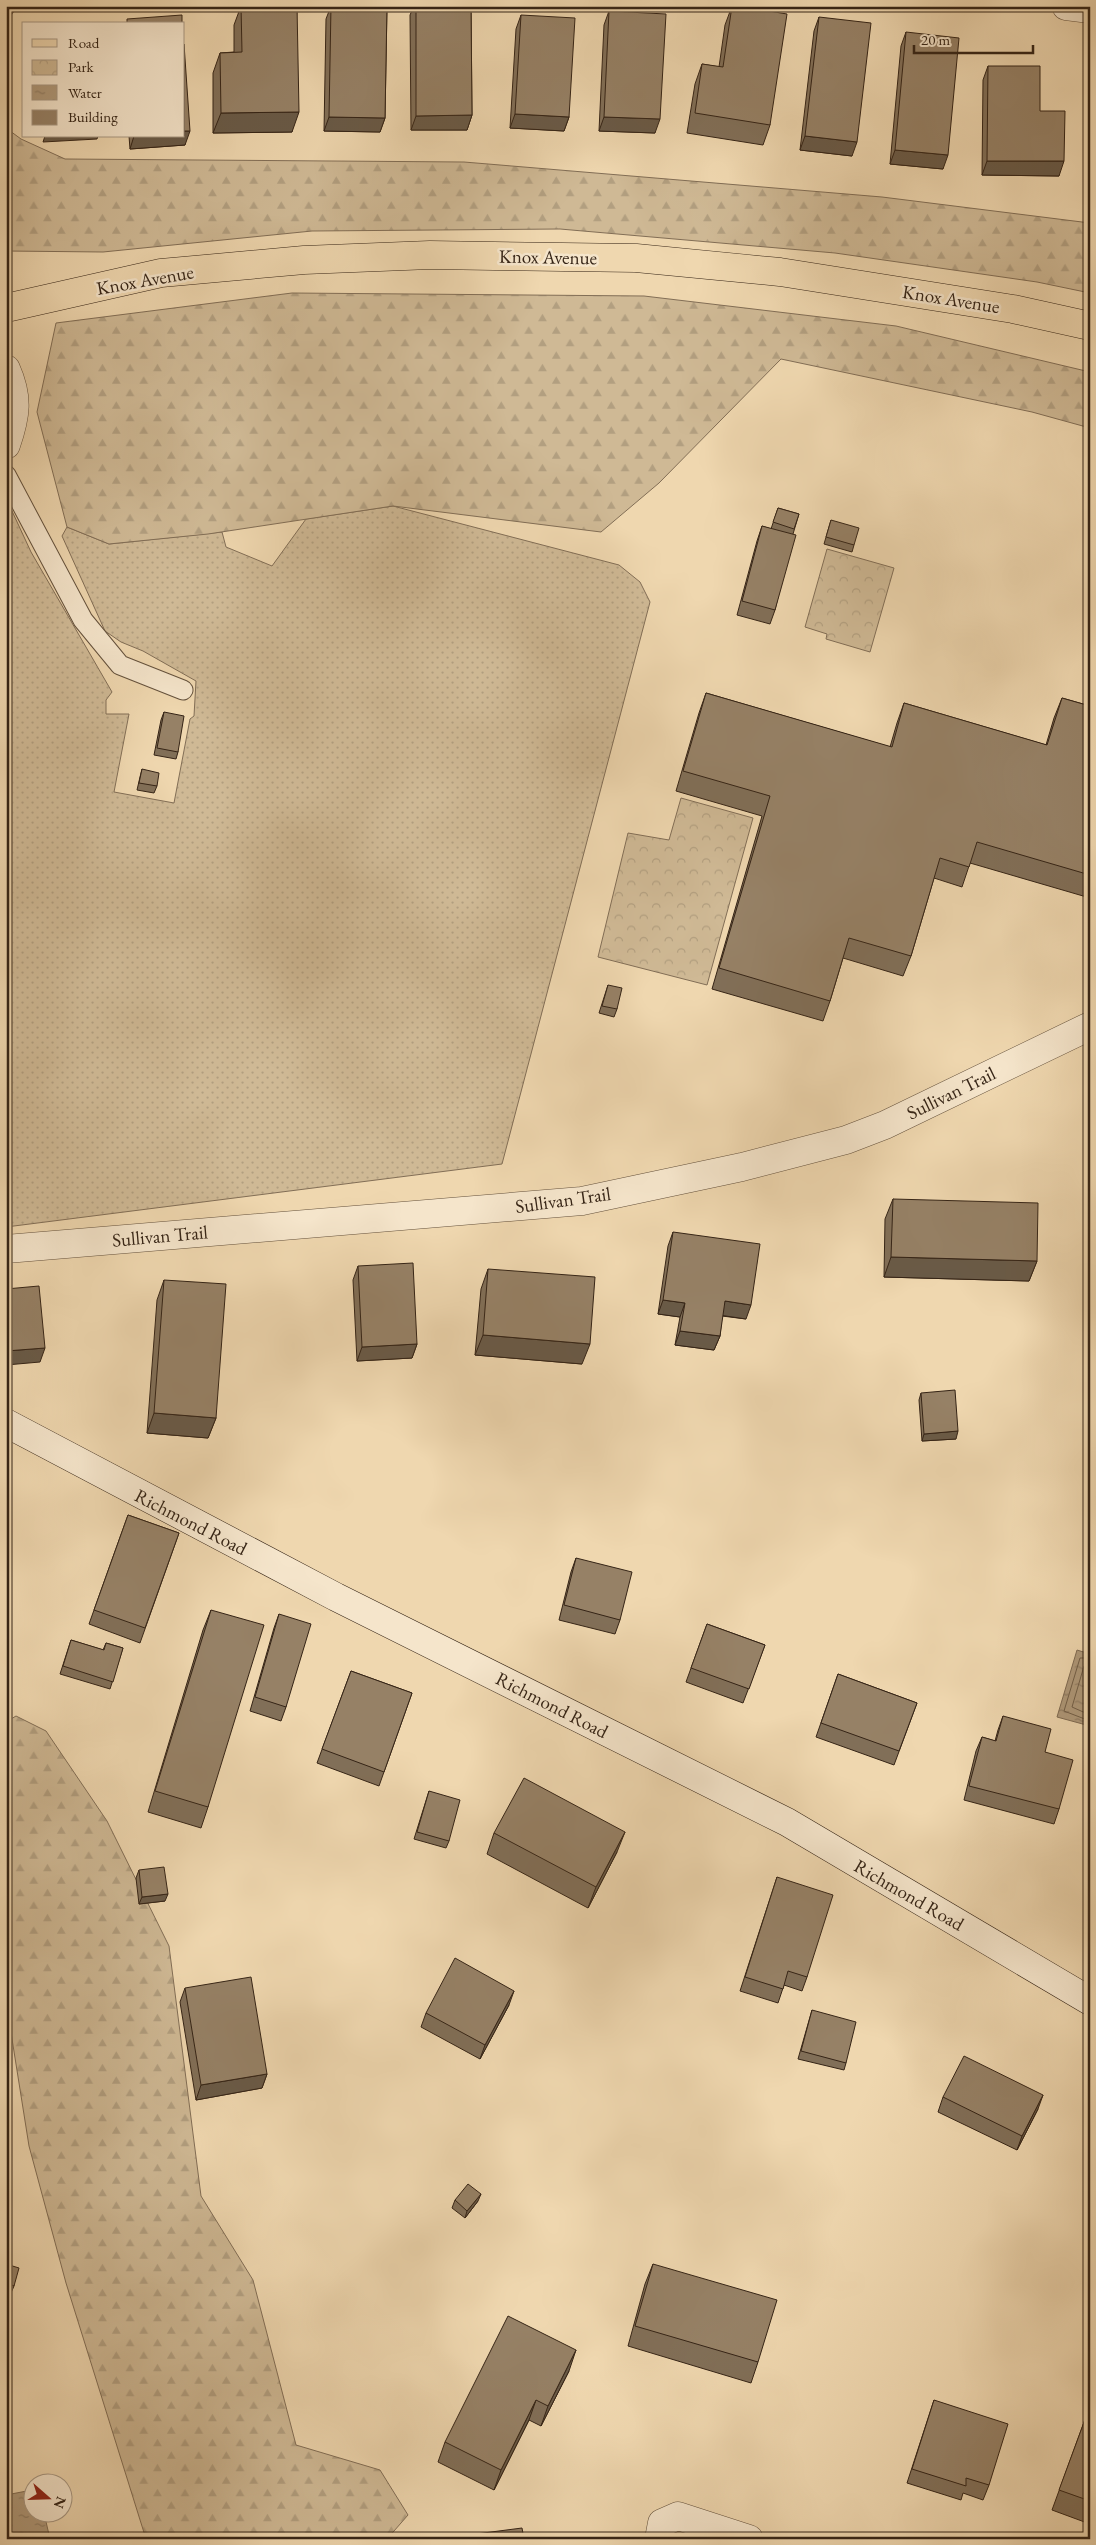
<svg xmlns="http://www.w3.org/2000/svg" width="1096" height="2545" viewBox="0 0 1096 2545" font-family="'EB Garamond',serif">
	<defs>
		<pattern id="grass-dots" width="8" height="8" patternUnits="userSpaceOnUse" patternTransform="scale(1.25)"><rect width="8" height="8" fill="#cfb995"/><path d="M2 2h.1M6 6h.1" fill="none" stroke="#b29f80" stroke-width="1.8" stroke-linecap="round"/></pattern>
		<pattern id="forest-firs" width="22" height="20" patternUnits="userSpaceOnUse" patternTransform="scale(1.25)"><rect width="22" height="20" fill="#cfb995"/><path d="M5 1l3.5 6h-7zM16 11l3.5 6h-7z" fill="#b29f80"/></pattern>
		<pattern id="park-crowns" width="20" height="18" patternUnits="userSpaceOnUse" patternTransform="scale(1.25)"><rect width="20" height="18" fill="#cfb995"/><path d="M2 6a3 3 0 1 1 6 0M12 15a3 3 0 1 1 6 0" fill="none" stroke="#b29f80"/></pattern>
		<pattern id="water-ripples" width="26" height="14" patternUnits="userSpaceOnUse" patternTransform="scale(1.25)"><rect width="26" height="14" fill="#b09a7b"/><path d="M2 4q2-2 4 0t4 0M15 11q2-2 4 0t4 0" fill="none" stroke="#907d64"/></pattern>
	</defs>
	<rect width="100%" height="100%" fill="#efd7af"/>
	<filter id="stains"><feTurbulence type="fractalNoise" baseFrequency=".004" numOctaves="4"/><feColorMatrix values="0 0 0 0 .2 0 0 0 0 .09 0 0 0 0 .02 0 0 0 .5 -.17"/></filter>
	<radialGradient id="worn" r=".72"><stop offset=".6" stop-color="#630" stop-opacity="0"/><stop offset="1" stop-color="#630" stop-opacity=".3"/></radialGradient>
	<polygon fill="url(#grass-dots)" stroke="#826e56" points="393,506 619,565 640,582 650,602 502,1164 6,1227 6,508 12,511 31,552 112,692 106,700 106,714 129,714 114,792 174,803 190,719 194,716 196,681 143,651 121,642 105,631 62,536 67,527 109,544 222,532 226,547 272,566 306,519"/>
	<g fill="url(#forest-firs)" stroke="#826e56">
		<polygon points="6,128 21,139 65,159 464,162 882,197 1090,223 1090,293 1037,282 835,253 560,229 312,231 103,252 6,251"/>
		<polygon points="292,293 644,296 896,326 1090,372 1090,428 1032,412 781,359 659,483 601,532 393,506 208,534 109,544 67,527 37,412 56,323"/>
		<polygon points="16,1716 46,1731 107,1821 169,1946 201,2196 253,2280 296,2445 380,2470 408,2515 387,2539 146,2539 66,2283 29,2146 6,2001 6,1722"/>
	</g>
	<g fill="url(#park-crowns)" stroke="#826e56">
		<polygon points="827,549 894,568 870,652 826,639 827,634 805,627"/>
		<polygon points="681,798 753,818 707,985 598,957 628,833 669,840"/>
	</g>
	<g fill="url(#water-ripples)" stroke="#7f6b53">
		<polygon points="1077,1650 1090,1654 1090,1726 1057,1717"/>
		<polygon points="32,2490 32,2512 44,2513 50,2539 11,2539 6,2515 6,2495"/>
	</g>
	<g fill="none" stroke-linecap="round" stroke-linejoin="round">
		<g stroke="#725f48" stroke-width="1">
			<polyline points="1090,1658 1080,1658 1064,1711 1090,1721"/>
			<polyline points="1090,1664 1084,1666 1072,1707 1090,1715"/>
		</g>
		<defs>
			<polyline id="lane" points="6,475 83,620 120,665 183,690"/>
			<g id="street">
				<polyline points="1066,6 1090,9"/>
				<path d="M6,369C19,398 16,416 6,445"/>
				<polyline points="6,1249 582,1201 742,1167 846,1140 885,1125 1090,1026"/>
				<polyline points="659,2539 662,2523 678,2516 749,2539"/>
			</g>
			<polyline id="secondary" points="6,1423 336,1597 787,1822 1090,2001"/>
			<polyline id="primary" points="6,308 161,273 304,260 430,255 636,258 780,272 1013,309 1090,326"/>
		</defs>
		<use href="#lane" stroke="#64513c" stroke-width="21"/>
		<use href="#street" stroke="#64513c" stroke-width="29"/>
		<use href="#secondary" stroke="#352416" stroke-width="29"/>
		<use href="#primary" stroke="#352416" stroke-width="29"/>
		<use href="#lane" stroke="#f5e5cb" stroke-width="19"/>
		<use href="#street" stroke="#f5e5cb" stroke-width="28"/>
		<use href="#secondary" stroke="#f5e5cb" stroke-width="28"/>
		<use href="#primary" stroke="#efd7af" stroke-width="28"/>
	</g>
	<g fill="#816f58" stroke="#352416">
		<polygon points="241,6 297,6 292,132 213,133 213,73 220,53 234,52 234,25"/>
		<polygon points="331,6 387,6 385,118 380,132 324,131 326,19"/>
		<polygon points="414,6 471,6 472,115 467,130 411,130 410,15"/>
		<polygon points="732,6 770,125 763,145 687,133 695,84 702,64 719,67 725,25"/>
		<polygon points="609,11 655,133 599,131 604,25"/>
		<polygon points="521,15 569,117 564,131 510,128 516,29"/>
		<polygon points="819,17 852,156 800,150 814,31"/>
		<polygon points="906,32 943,169 890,164 901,46"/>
		<polygon points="988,66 1040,111 1059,176 982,175 983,80"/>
		<polygon points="1090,97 1090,107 1088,102"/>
		<polygon points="129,136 184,136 185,145 130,149"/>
		<polygon points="778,508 799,514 793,534 775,610 770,624 737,615 757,541 762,526 771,529"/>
		<polygon points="831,520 854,545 852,552 824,544"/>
		<polygon points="706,693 890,747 897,723 904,703 1046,745 1054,718 1062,698 1090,706 1090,898 970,863 962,887 934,878 911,956 903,976 843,958 830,1001 823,1021 712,989 762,816 676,791 699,713"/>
		<polygon points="164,712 178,752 176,759 154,755 161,720"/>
		<polygon points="142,769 157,786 154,793 137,790 140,777"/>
		<polygon points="608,985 617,1009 614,1017 599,1013"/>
		<polygon points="893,1199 1037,1261 1029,1281 884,1277 885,1219"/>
		<polygon points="673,1232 746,1319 722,1316 720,1336 714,1350 675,1345 680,1317 658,1314 668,1246"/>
		<polygon points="358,1266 417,1344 412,1358 357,1361 353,1280"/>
		<polygon points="488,1269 582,1364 475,1355 481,1289"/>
		<polygon points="164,1280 216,1418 208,1438 147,1433 157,1300"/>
		<polygon points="921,1393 956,1439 922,1441 919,1400"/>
		<polygon points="128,1515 179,1533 140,1643 89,1624"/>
		<polygon points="576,1558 620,1620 615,1634 559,1620 571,1572"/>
		<polygon points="211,1610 208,1807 201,1828 148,1812 203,1630"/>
		<polygon points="279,1614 286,1707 281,1721 250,1711 274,1628"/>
		<polygon points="707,1624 765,1645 743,1703 686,1682"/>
		<polygon points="71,1640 103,1650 106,1643 123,1648 110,1689 60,1674"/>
		<polygon points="351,1671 412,1693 379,1786 317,1763"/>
		<polygon points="838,1674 917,1703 894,1765 816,1737"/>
		<polygon points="1003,1716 1045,1752 1059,1809 1054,1824 964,1800 976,1751 982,1737 995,1741 998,1730"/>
		<polygon points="429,1791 449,1841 446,1848 414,1839"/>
		<polygon points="494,1833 617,1852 588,1908 487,1854"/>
		<polygon points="139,1870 165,1901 139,1904 136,1878"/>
		<polygon points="777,1877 807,1977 802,1991 784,1985 778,2003 740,1991"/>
		<polygon points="185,1988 267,2074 262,2088 196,2100 180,2002"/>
		<polygon points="509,2005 480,2059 421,2027 426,2013"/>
		<polygon points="812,2010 846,2063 844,2070 798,2059"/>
		<polygon points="943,2097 1038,2109 1017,2150 938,2112"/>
		<polygon points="455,2200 478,2201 465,2218 452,2208"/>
		<polygon points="6,2264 14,2286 11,2293 6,2291"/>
		<polygon points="653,2264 758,2362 751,2383 628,2346 645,2284"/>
		<polygon points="569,2371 541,2426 529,2420 494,2490 438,2462 445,2442"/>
		<polygon points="934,2400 989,2485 983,2500 963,2493 961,2500 907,2483"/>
		<polygon points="1087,2414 1090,2415 1090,2524 1052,2510"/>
	</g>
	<g fill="#695a47" stroke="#352416">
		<polygon points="13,6 18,6 6,22 6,15"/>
		<polygon points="299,112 292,132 213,133 221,113"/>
		<polygon points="515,114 569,117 564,131 510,128"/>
		<polygon points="472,115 467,130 411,130 416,116"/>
		<polygon points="329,117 385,118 380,132 324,131"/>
		<polygon points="604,117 660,119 655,133 599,131"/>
		<polygon points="184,131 190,131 185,145 130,149 134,136 184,136"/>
		<polygon points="45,136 98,136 97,139 43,142"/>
		<polygon points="805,136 857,142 852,156 800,150"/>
		<polygon points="895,150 948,155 943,169 890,164"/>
		<polygon points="987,161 1064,161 1059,176 982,175"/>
		<polygon points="891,1257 1037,1261 1029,1281 884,1277"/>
		<polygon points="663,1300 685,1303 680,1317 658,1314"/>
		<polygon points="725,1301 751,1305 746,1319 719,1315"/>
		<polygon points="680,1331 720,1336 714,1350 675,1345"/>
		<polygon points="483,1335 590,1344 582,1364 475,1355"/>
		<polygon points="417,1344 412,1358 357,1361 362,1347"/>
		<polygon points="45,1348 40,1362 6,1365 6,1351"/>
		<polygon points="154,1413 216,1418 208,1438 147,1433"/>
		<polygon points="958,1431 956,1439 922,1441 924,1434"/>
		<polygon points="625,1832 617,1852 588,1908 596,1887"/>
		<polygon points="168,1894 165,1901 139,1904 142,1897"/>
		<polygon points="514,1991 509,2005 480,2059 485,2045"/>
		<polygon points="267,2074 262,2088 196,2100 201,2085"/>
		<polygon points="1043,2095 1038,2109 1017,2150 1022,2136"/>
		<polygon points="481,2194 478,2201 465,2218 467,2211"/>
		<polygon points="576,2350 569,2371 541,2426 548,2406"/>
		<polygon points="536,2400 529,2420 494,2490 501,2470"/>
		<polygon points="11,2401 6,2415 6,2402"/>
	</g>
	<g fill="#968166" stroke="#352416">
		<polygon points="6,6 13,6 6,15"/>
		<polygon points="241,6 297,6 299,112 221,113 220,53 242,52"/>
		<polygon points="331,6 387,6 385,118 329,117"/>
		<polygon points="416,6 471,6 472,115 416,116"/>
		<polygon points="732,6 739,6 787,14 770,125 695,113 702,64 723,67"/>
		<polygon points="609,11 666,14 660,119 604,117"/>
		<polygon points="182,15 182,24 127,24 127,19"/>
		<polygon points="521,15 575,18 569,117 515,114"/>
		<polygon points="819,17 871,23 857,142 805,136"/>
		<polygon points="906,32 959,38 948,155 895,150"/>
		<polygon points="184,44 190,131 184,131"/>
		<polygon points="988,66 1040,66 1040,111 1065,111 1064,161 987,161"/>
		<polygon points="778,508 799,514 794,529 773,522"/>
		<polygon points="831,520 859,528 854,545 826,537"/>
		<polygon points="762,526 796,535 775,610 742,601"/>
		<polygon points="706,693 892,747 904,703 1047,745 1062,698 1090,706 1090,875 977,842 969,867 940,858 911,956 849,938 830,1001 719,968 770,796 683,771"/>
		<polygon points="164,712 184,716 178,752 157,748"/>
		<polygon points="142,769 159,773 157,786 139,783"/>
		<polygon points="608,985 622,988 617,1009 602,1006"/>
		<polygon points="893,1199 1038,1203 1037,1261 891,1257"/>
		<polygon points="673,1232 760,1244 751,1305 725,1301 720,1336 680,1331 685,1303 663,1300"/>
		<polygon points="413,1263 417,1344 362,1347 358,1266"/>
		<polygon points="488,1269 595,1277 590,1344 483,1335"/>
		<polygon points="164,1280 226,1284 216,1418 154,1413"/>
		<polygon points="39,1286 45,1348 6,1351 6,1289"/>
		<polygon points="955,1390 958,1431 924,1434 921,1393"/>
		<polygon points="128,1515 179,1533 145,1628 94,1610"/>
		<polygon points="576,1558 632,1572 620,1620 564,1605"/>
		<polygon points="211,1610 264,1625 208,1807 155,1791"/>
		<polygon points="279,1614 311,1624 286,1707 255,1697"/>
		<polygon points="707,1624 765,1645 749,1689 691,1668"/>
		<polygon points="71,1640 104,1650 106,1643 123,1648 113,1682 63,1666"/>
		<polygon points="6,1655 7,1714 6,1714"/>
		<polygon points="351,1671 412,1693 384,1772 322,1749"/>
		<polygon points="838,1674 917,1703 899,1751 821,1723"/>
		<polygon points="1003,1716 1051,1729 1045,1752 1073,1760 1059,1809 969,1786 982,1737 996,1741"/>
		<polygon points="524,1778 625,1832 596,1887 494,1833"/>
		<polygon points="429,1791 460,1800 449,1841 417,1832"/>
		<polygon points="164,1867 168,1894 142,1897 139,1870"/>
		<polygon points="777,1877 833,1895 807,1977 788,1971 783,1989 745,1977"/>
		<polygon points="455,1958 514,1991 485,2045 426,2013"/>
		<polygon points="251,1977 267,2074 201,2085 185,1988"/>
		<polygon points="812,2010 856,2022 846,2063 801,2051"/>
		<polygon points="964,2056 1043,2095 1022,2136 943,2097"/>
		<polygon points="468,2184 481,2194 467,2211 455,2200"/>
		<polygon points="6,2264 19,2268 14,2286 6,2283"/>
		<polygon points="653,2264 777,2300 758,2362 635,2326"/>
		<polygon points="508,2316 576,2350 548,2406 536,2400 501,2470 445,2442"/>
		<polygon points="6,2363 11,2401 6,2402"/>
		<polygon points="934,2400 1008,2424 989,2485 966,2478 966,2486 912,2469"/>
		<polygon points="1087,2414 1090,2415 1090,2501 1059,2490"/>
		<polygon points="522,2528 524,2539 453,2539 453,2537"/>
	</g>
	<g text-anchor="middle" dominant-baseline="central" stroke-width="5" stroke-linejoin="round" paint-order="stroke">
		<g font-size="19" fill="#352416" stroke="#f5e5cb">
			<text transform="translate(548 257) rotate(1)">Knox Avenue</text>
			<text transform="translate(145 280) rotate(-10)">Knox Avenue</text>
			<text transform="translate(951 299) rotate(9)">Knox Avenue</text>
			<text transform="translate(951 1093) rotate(-26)">Sullivan Trail</text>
			<text transform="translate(563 1200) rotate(-8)">Sullivan Trail</text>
			<text transform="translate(160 1236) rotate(-5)">Sullivan Trail</text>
			<text transform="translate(191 1522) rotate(27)">Richmond Road</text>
			<text transform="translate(552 1705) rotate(27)">Richmond Road</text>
			<text transform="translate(909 1895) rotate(30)">Richmond Road</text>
		</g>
	</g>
	<rect width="1096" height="2545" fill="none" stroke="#efd7af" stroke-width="25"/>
	<rect x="8" y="8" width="1081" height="2530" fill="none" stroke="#352416" stroke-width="2.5"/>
	<rect x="12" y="12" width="1071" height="2520" fill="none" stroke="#352416"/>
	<rect x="22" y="22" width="162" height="115" fill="#f5e5cb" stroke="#a89883"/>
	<rect x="32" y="39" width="25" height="8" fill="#efd7af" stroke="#a89883"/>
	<text x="68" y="48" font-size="15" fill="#352416">Road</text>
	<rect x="32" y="60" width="25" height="15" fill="url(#park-crowns)" stroke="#a89883"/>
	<text x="68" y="72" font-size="15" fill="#352416">Park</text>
	<rect x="32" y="85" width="25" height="15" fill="url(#water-ripples)" stroke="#a89883"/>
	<text x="68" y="98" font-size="15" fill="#352416">Water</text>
	<rect x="32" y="110" width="25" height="15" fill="#968166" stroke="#a89883"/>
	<text x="68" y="122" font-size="15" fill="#352416">Building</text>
	<g transform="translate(48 2498) rotate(110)"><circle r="24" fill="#f5e5cb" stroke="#a89883"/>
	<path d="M0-4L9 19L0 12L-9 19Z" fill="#8f2418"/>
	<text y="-8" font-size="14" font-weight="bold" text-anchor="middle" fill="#352416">N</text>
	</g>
	<path d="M914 45v8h119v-8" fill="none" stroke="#352416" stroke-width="2.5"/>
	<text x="921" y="45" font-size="15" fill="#352416" stroke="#f5e5cb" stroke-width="4" paint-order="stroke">20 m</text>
	<rect width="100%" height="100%" filter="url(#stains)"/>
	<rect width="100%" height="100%" fill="url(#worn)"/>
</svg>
